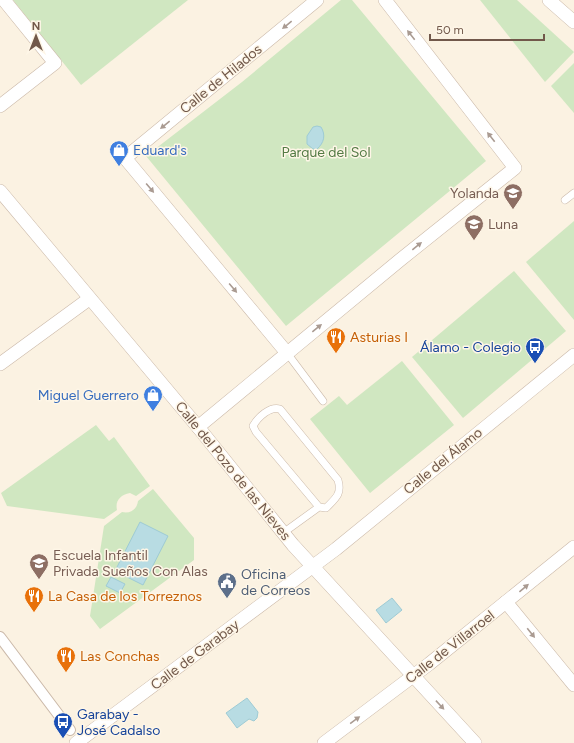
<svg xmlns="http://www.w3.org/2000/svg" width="574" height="743" viewBox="0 0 574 743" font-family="Figtree,sans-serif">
	<rect width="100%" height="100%" fill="#fbf2e2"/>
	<g fill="#d0e7c1">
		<polygon points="13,0 188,0 81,85"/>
		<polygon points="341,0 352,0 486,161 286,326 146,156 242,82"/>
		<polygon points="480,0 517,0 574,52 545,82"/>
		<polygon points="574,63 574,113 551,86"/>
		<polygon points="574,221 574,320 526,262"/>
		<polygon points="514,271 566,331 463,418 412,357"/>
		<polygon points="402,361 454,425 370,493 310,419 339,396 347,405"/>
		<path d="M96,425L109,441L114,437L150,486L136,496L130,493C120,495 115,501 117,510L104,519L7,506L1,493Z"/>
		<path d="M153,489L194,538V560L100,629L90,616L104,526L122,512C131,514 137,509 138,501Z"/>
	</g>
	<g fill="#b8dce3" stroke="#9ecbd4">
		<path d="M317,126L321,127C326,135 324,143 317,149H313L307,144V136L313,127Z"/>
		<polygon points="140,522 168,536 143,585 115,571"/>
		<polygon points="111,577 125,584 120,593 106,586"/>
		<polygon points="392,598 402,610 386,623 376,610"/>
		<polygon points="247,698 258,712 257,718 254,721 249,719 237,728 226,713"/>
	</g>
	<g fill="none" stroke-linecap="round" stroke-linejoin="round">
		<defs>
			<g id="service">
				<polyline points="565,200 574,193"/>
				<polyline points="287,353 323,401"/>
				<path d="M283,533L319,507L326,508C336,498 342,494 338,480L280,409C270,406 258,417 253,426L256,432L319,507"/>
			</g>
			<polyline id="pedestrian" points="0,637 70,730"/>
			<g id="minor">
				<polyline points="549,0 574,22"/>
				<polyline points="0,106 55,63 4,0"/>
				<polyline points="0,191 198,427 293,545 475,743"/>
				<polyline points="287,353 125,158 317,0"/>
				<polyline points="0,364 89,299"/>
				<polyline points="198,427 400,260 515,168 385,0"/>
				<polyline points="506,602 574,685"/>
				<polyline points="76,743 336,549 574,355"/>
				<polyline points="324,743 429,664 574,547"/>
			</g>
		</defs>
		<use href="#service" stroke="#cbb9a9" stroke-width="8"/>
		<use href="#pedestrian" stroke="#cbb9a9" stroke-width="12"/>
		<use href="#minor" stroke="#cbb9a9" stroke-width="14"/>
		<use href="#service" stroke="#fff" stroke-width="7"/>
		<use href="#pedestrian" stroke="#fff" stroke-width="10"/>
		<use href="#minor" stroke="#fff" stroke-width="13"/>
	</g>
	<defs><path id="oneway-solid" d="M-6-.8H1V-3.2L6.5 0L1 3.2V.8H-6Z"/></defs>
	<g fill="#aa9b92">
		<use href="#oneway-solid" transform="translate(287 25) rotate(141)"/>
		<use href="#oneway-solid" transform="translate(411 35) rotate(-128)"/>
		<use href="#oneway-solid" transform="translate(165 125) rotate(141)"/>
		<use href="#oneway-solid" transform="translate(491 137) rotate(-128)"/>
		<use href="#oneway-solid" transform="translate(150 188) rotate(50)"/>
		<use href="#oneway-solid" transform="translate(417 246) rotate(-39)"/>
		<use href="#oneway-solid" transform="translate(233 288) rotate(50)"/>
		<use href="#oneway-solid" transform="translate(317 328) rotate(-39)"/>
		<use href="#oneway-solid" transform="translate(524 588) rotate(-40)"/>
		<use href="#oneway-solid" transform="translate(531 633) rotate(51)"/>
		<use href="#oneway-solid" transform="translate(440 705) rotate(47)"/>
		<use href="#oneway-solid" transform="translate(355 720) rotate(-36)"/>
	</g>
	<defs>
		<symbol id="shop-pin" viewBox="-11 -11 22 30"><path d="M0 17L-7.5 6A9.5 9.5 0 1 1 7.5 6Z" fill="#3f7fe0" stroke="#fef6e7"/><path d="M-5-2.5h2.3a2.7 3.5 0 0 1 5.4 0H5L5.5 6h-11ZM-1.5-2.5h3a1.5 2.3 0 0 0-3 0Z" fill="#fff"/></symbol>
		<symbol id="school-pin" viewBox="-11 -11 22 30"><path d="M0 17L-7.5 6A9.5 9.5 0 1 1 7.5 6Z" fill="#8d6e63" stroke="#fef6e7"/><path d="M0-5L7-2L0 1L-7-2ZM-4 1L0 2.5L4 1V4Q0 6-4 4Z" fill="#fff"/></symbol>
		<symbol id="restaurant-pin" viewBox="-11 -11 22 30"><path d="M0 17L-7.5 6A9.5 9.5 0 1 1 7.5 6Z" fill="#e8710a" stroke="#fef6e7"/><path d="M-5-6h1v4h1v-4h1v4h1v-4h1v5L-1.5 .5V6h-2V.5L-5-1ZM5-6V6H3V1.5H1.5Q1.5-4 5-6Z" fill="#fff"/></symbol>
		<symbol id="bus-pin" viewBox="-11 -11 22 30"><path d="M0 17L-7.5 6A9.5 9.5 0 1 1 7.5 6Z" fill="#1a4fb4" stroke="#fef6e7"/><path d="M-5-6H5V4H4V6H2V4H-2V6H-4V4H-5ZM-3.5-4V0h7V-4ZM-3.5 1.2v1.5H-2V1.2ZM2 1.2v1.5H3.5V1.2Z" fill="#fff"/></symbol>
		<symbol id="civic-pin" viewBox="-11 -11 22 30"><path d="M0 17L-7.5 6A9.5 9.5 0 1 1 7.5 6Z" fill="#5c6f8a" stroke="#fef6e7"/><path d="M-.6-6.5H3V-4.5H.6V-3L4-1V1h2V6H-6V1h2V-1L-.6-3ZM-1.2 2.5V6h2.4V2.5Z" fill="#fff"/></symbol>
	</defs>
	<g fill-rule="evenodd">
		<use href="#shop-pin" x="108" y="139" width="22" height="30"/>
		<use href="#school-pin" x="502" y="182" width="22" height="30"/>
		<use href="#school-pin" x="463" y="213" width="22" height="30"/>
		<use href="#restaurant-pin" x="325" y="326" width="22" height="30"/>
		<use href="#bus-pin" x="524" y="336" width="22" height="30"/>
		<use href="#shop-pin" x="142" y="384" width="22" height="30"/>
		<use href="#school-pin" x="28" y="552" width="22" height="30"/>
		<use href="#civic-pin" x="216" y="571" width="22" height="30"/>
		<use href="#restaurant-pin" x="23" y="585" width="22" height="30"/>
		<use href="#restaurant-pin" x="55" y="645" width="22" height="30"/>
		<use href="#bus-pin" x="52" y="711" width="22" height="30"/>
	</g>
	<g text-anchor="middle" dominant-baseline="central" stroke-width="3" stroke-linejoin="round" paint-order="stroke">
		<g font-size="14" fill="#71584a" stroke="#fef6e7">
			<text transform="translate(221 79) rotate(-39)">Calle de Hilados</text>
			<text transform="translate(443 461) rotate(-39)">Calle del Álamo</text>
			<text transform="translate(233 471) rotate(51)">Calle del Pozo de las Nieves</text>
			<text transform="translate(450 647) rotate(-38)">Calle de Villarroel</text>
			<text transform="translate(195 655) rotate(-37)">Calle de Garabay</text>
		</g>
		<g font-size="14" fill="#366cbe" stroke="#fef6e7" text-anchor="start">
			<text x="133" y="150">Eduard's</text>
			<text x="139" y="395" text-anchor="end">Miguel Guerrero</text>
		</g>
		<g font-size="14" fill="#547b45" stroke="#fef6e7">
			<text x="326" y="152">Parque del Sol</text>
		</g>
		<g font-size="14" fill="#785e54" stroke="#fef6e7" text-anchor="start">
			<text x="499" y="193" text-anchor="end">Yolanda</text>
			<text x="488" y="224">Luna</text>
			<text x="53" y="555">Escuela Infantil<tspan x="53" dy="16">Privada Sueños Con Alas</tspan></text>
		</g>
		<g font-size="14" fill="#c56008" stroke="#fef6e7" text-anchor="start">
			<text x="350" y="337">Asturias I</text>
			<text x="48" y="596">La Casa de los Torreznos</text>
			<text x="80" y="656">Las Conchas</text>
		</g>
		<g font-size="14" fill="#164399" stroke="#fef6e7" text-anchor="end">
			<text x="521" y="347">Álamo - Colegio</text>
			<text x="77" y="714" text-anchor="start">Garabay -<tspan x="77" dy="16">José Cadalso</tspan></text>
		</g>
		<g font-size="14" fill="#4e5e75" stroke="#fef6e7" text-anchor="start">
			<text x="241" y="574">Oficina<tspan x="241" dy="16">de Correos</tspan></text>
		</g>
	</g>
	<g transform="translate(36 36)" stroke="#fef6e7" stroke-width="3" paint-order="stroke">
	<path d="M0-3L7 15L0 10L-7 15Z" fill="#71584a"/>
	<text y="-6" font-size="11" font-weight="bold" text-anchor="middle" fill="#71584a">N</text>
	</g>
	<path d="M430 34v6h114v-6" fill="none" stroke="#71584a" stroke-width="2"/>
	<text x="436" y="34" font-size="12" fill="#71584a" stroke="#fef6e7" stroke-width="3" paint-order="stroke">50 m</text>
</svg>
